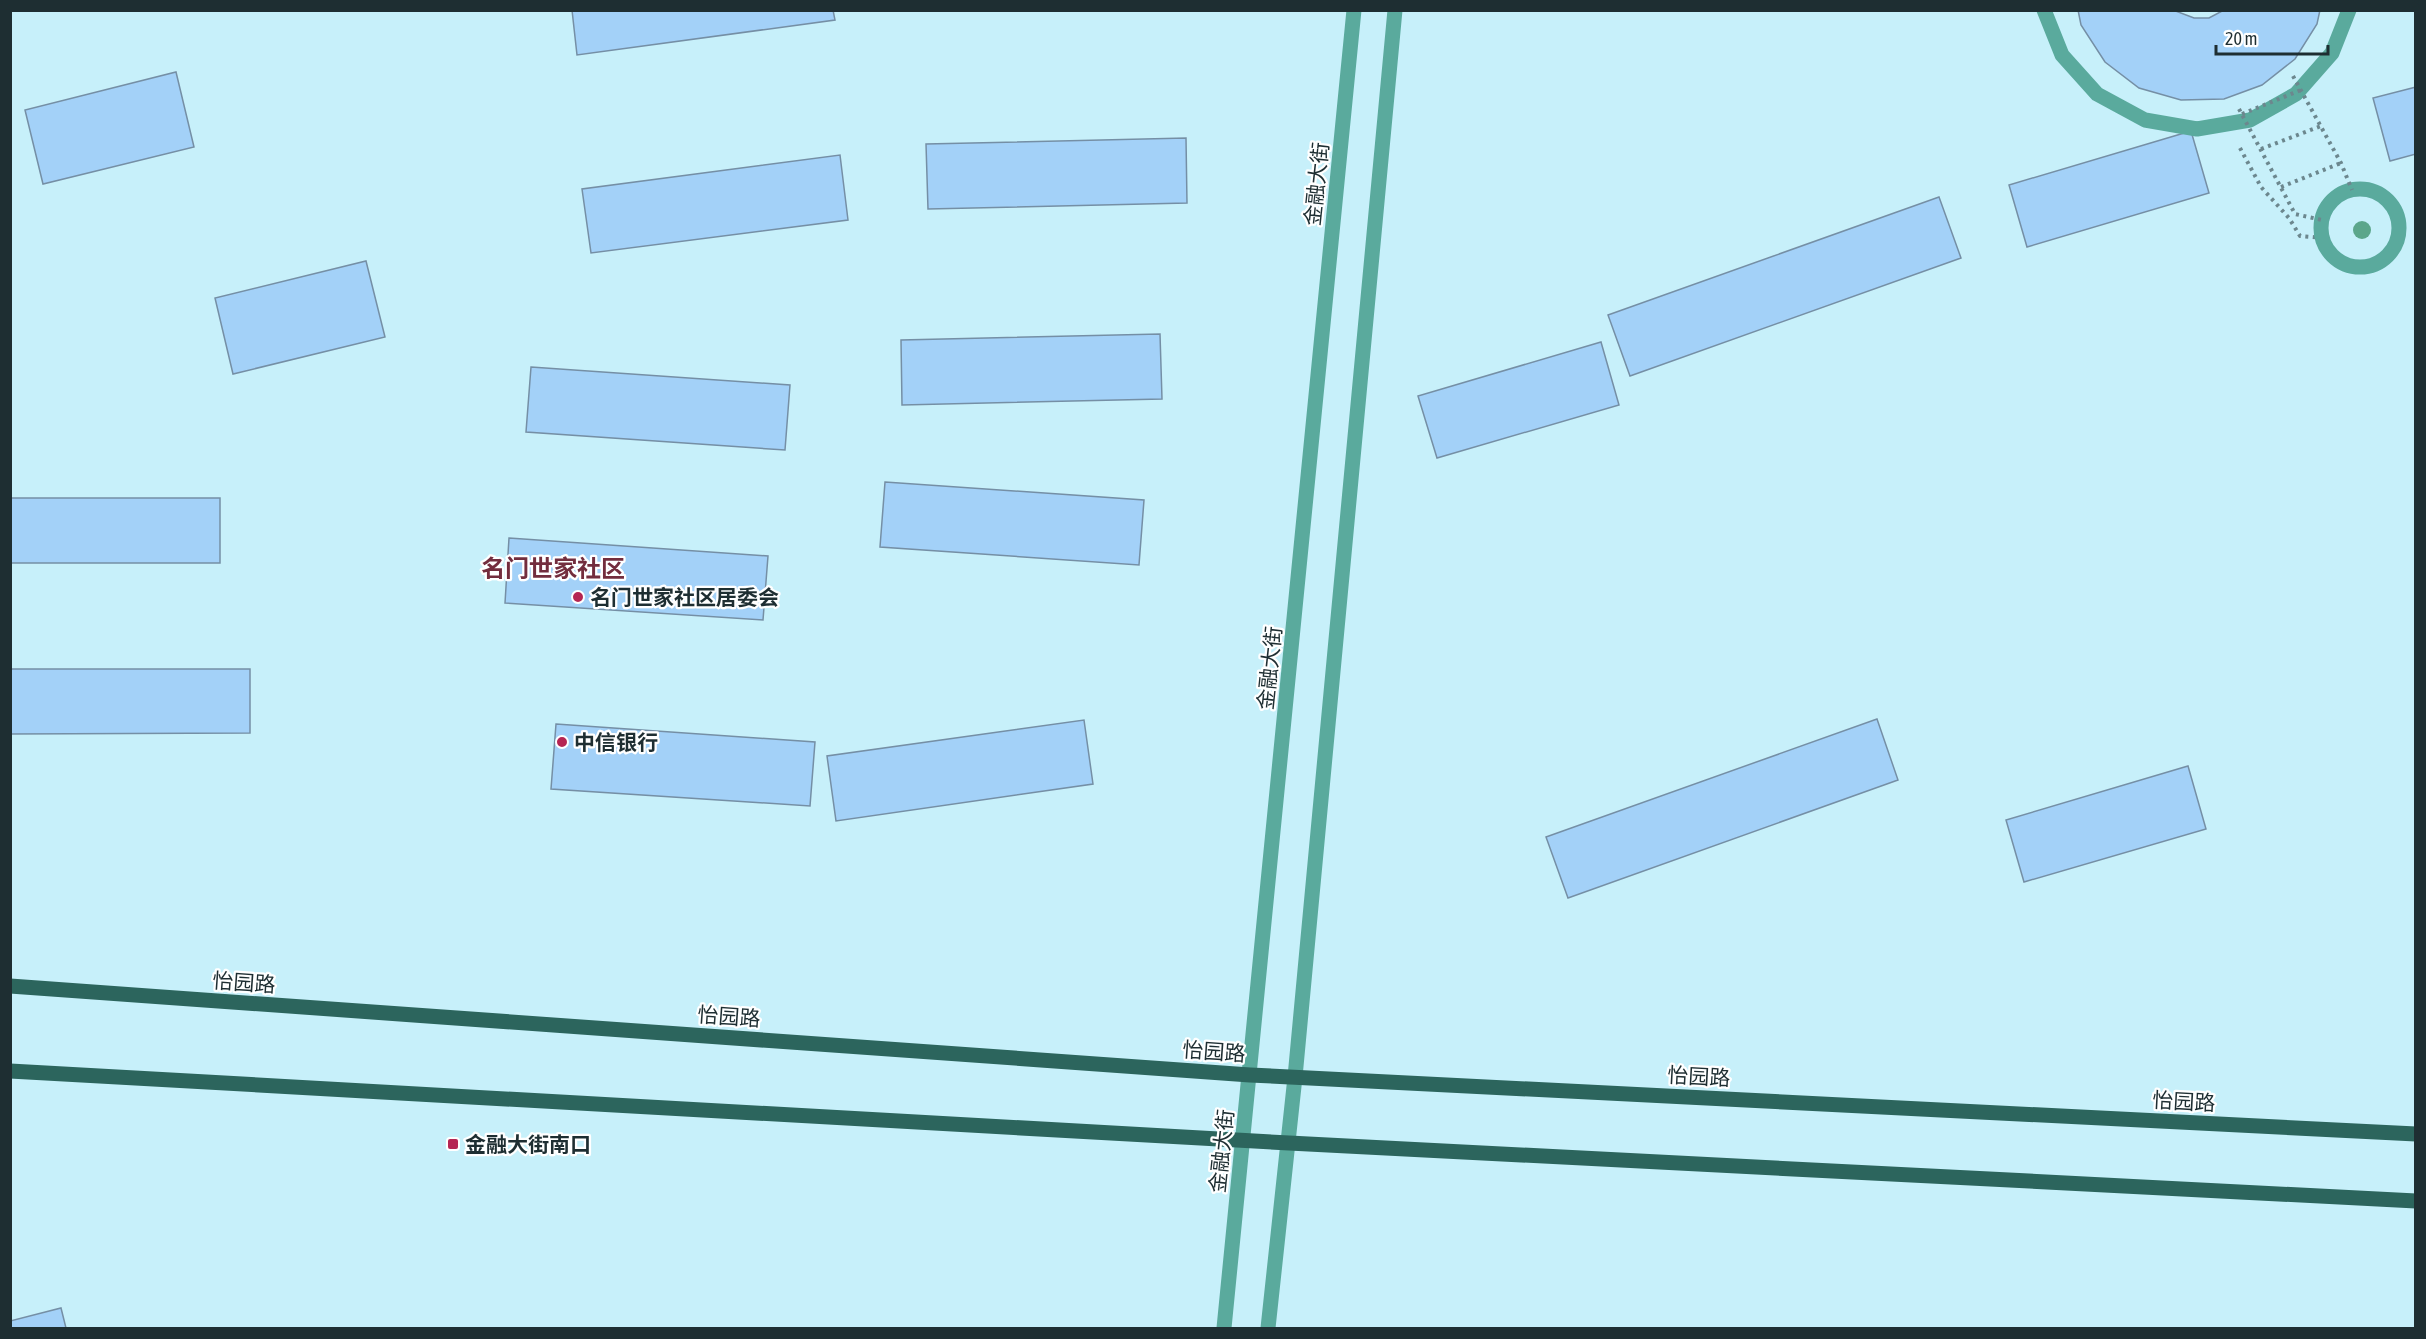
<svg xmlns="http://www.w3.org/2000/svg" width="2426" height="1339" viewBox="0 0 2426 1339" font-family="'Asap Condensed','Noto Sans SC',sans-serif">
	<rect width="100%" height="100%" fill="#c7f0fa"/>
	<g fill="#a3d1f8" stroke="#758fa5" stroke-width="1.5">
		<polygon points="572,10 833,10 835,20 577,55"/>
		<polygon points="2078,10 2173,10 2194,18 2209,18 2224,10 2320,10 2317,24 2295,59 2262,85 2224,99 2181,100 2139,88 2105,62 2081,25"/>
		<polygon points="176,72 194,147 43,184 25,110"/>
		<polygon points="2416,87 2416,154 2390,161 2373,98"/>
		<polygon points="2191,131 2209,193 2027,247 2009,185"/>
		<polygon points="1186,138 1187,203 928,209 926,144"/>
		<polygon points="840,155 848,220 591,253 582,189"/>
		<polygon points="1939,197 1961,258 1630,376 1608,315"/>
		<polygon points="366,261 385,337 233,374 215,298"/>
		<polygon points="1160,334 1162,399 902,405 901,340"/>
		<polygon points="1601,342 1619,405 1437,458 1418,396"/>
		<polygon points="531,367 790,385 785,450 526,432"/>
		<polygon points="885,482 1144,500 1139,565 880,547"/>
		<rect x="10" y="498" width="210" height="65"/>
		<polygon points="509,538 768,556 763,620 505,603"/>
		<polygon points="10,669 250,669 250,733 10,734"/>
		<polygon points="1877,719 1898,780 1568,898 1546,837"/>
		<polygon points="1084,720 1093,784 836,821 827,756"/>
		<polygon points="556,724 815,742 810,806 551,789"/>
		<polygon points="2188,766 2206,829 2024,882 2006,820"/>
		<polygon points="61,1308 66,1328 10,1328 10,1321"/>
	</g>
	<g fill="none" stroke-linecap="round" stroke-linejoin="round">
		<g stroke="#6c878e" stroke-width="4" stroke-dasharray="3 4.5" stroke-linecap="butt">
			<polyline points="2240,148 2261,187 2289,218 2300,236 2323,238"/>
			<polyline points="2261,149 2321,126"/>
			<polyline points="2281,187 2341,163"/>
		</g>
		<g stroke="#5aaa9d" stroke-width="15">
			<polyline points="2044,10 2062,55 2097,94 2145,120 2197,129 2250,120 2296,94 2332,53 2349,10"/>
			<circle cx="2360" cy="228" r="39"/>
			<polyline points="1224,1328 1354,10"/>
			<polyline points="1268,1328 1295,1077 1395,10"/>
		</g>
		<g stroke="#2c655d" stroke-width="15">
			<polyline points="10,986 1250,1075 2416,1134"/>
			<polyline points="10,1071 1289,1143 2416,1201"/>
		</g>
		<g stroke="#6c878e" stroke-width="4" stroke-dasharray="3 4.5" stroke-linecap="butt">
			<polyline points="2293,76 2341,163 2352,190"/>
			<polyline points="2239,109 2295,214 2322,220"/>
			<polyline points="2242,114 2301,90"/>
		</g>
	</g>
	<circle fill="#5ca68b" cx="2362" cy="230" r="9"/>
	<g fill="#b52553" stroke="#fff" stroke-width="2">
		<circle cx="578" cy="597" r="6"/>
		<circle cx="562" cy="742" r="6"/>
		<rect x="447" y="1138" width="12" height="12" rx="3"/>
	</g>
	<g text-anchor="middle" dominant-baseline="central" stroke-width="4.5" stroke-linejoin="round" paint-order="stroke">
		<g font-size="21" fill="#1e2e32" stroke="#fff">
			<text transform="translate(1316 184) rotate(-84)">金融大街</text>
			<text transform="translate(1269 668) rotate(-84)">金融大街</text>
			<text transform="translate(244 982) rotate(4)">怡园路</text>
			<text transform="translate(729 1016) rotate(4)">怡园路</text>
			<text transform="translate(1214 1051) rotate(4)">怡园路</text>
			<text transform="translate(1699 1076) rotate(3)">怡园路</text>
			<text transform="translate(2184 1101) rotate(3)">怡园路</text>
			<text transform="translate(1221 1151) rotate(-84)">金融大街</text>
		</g>
		<g font-size="21" font-weight="bold" fill="#1e2e32" stroke="#fff" text-anchor="start">
			<text x="590" y="597">名门世家社区居委会</text>
			<text x="574" y="742">中信银行</text>
			<text x="465" y="1144">金融大街南口</text>
		</g>
		<g font-size="24" font-weight="bold" fill="#732d3e" stroke="#fff">
			<text x="553" y="568">名门世家社区</text>
		</g>
	</g>
	<rect width="2426" height="1339" fill="none" stroke="#1e2e32" stroke-width="24"/>
	<path d="M2216 45v9h112v-9" fill="none" stroke="#1e2e32" stroke-width="3"/>
	<text x="2225" y="45" font-size="18" fill="#1e2e32" stroke="#ffffff" stroke-width="4.5" paint-order="stroke">20 m</text>
</svg>
